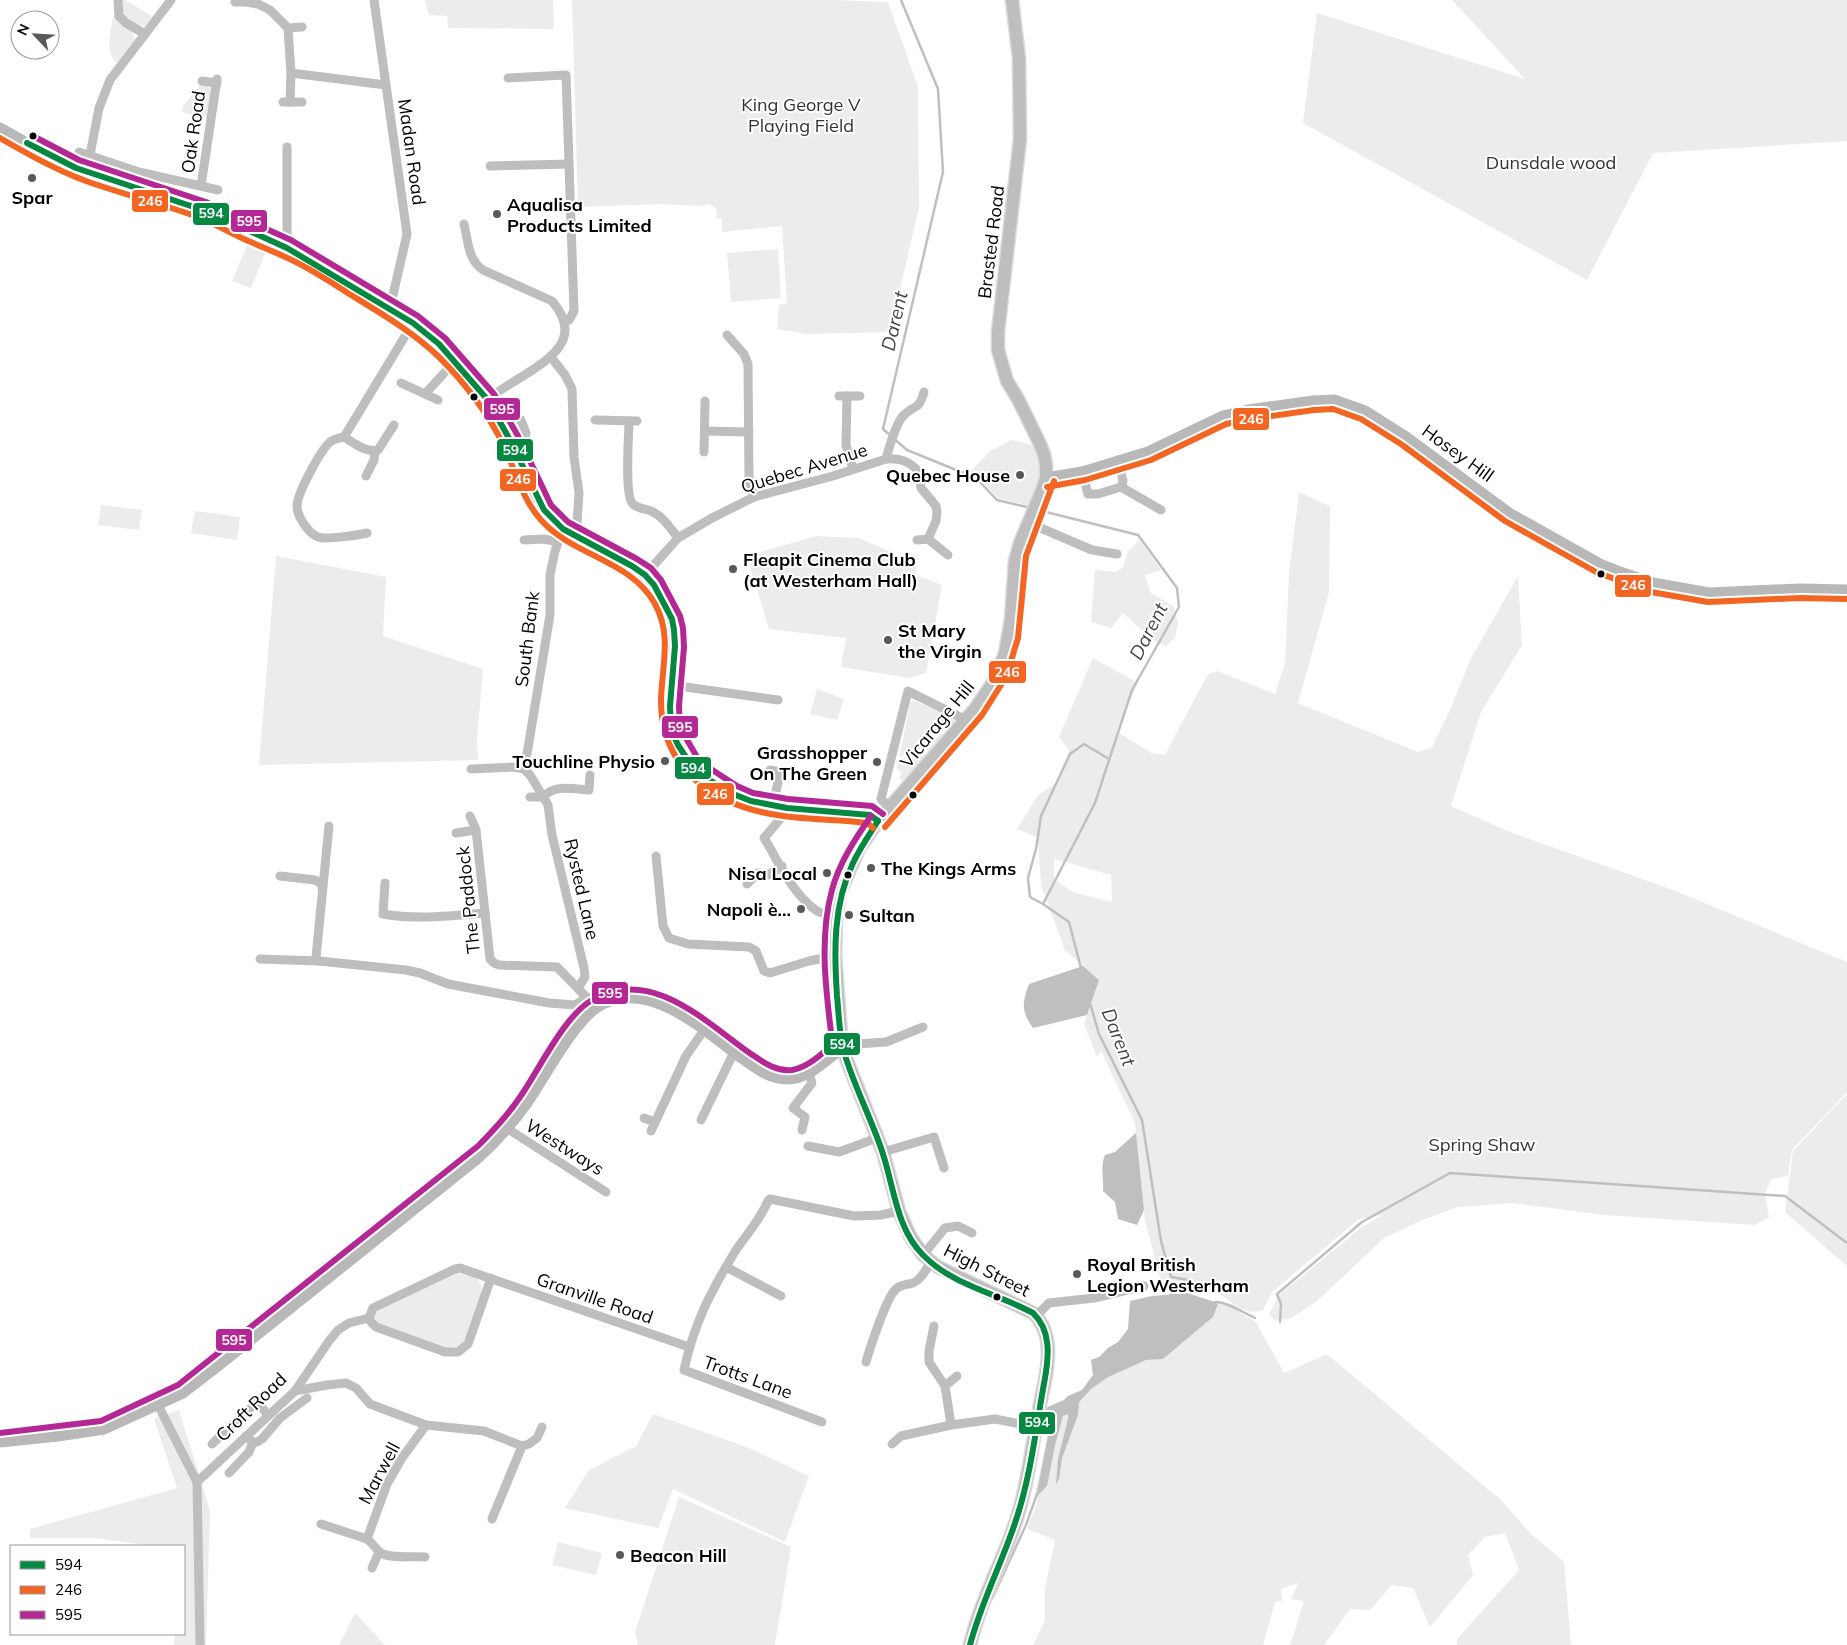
<svg xmlns="http://www.w3.org/2000/svg" width="1847" height="1645" viewBox="0 0 1847 1645" font-family="Mulish,sans-serif">
	<rect width="100%" height="100%" fill="#fff"/>
	<g fill="#ececec" fill-rule="evenodd">
		<path d="M122,0H125L152,16L145,26C138,27 126,21 122,14C121,10 122,4 122,0Z"/>
		<polygon points="425,0 553,0 554,29 448,28 447,16 429,15"/>
		<polygon points="572,0 834,0 888,2 918,87 919,208 890,332 807,334 777,329 779,305 787,303 782,226 722,232 722,219 716,218 717,210 710,204 699,206 662,204 578,207"/>
		<polygon points="1452,0 1847,0 1847,141 1653,153 1587,280 1303,123 1317,13 1525,79"/>
		<path d="M115,15L131,30L135,40L117,63C104,52 111,32 113,17Z"/>
		<polygon points="200,85 208,86 211,89 207,117 184,113 182,110 183,106"/>
		<polygon points="248,243 266,251 251,288 232,281"/>
		<polygon points="778,249 781,298 731,302 727,253"/>
		<path d="M1012,440L1037,446C1041,474 1040,481 1030,506L998,498L971,471L990,451Z"/>
		<path d="M1299,492L1330,506L1329,592L1298,703L1418,752L1432,747L1450,710L1471,658L1518,576L1522,645L1481,712L1451,806L1510,832L1673,890L1847,962V1092L1792,1150L1788,1176L1771,1179L1765,1193L1769,1217L1755,1225L1604,1215L1512,1203L1458,1207L1425,1219L1384,1238L1317,1301L1290,1319L1275,1320L1269,1315L1279,1295L1363,1226L1383,1215L1359,1219L1272,1292L1263,1310C1243,1318 1226,1295 1208,1287C1197,1283 1182,1283 1170,1280L1162,1285L1145,1221L1135,1123L1101,1051L1097,1057L1084,1024L1099,980L1065,950L1041,885L1038,838L1017,829L1038,795L1058,782L1069,750L1059,737L1093,658L1138,683L1116,731L1152,753L1165,755L1203,683L1209,674L1218,671L1275,694L1285,663L1289,574ZM1054,859L1111,875L1112,902L1072,892L1054,879Z"/>
		<polygon points="101,505 142,510 139,530 98,525"/>
		<polygon points="195,511 240,517 237,540 191,533"/>
		<polygon points="816,536 859,538 889,551 917,567 915,575 942,585 926,673 909,678 841,667 846,638 769,629 747,556"/>
		<polygon points="1139,540 1161,570 1145,575 1151,593 1173,606 1178,622 1175,637 1166,646 1151,639 1123,613 1111,628 1091,622 1095,570 1116,572 1124,566 1127,553"/>
		<polygon points="276,556 386,577 383,636 483,669 477,739 478,760 259,765"/>
		<polygon points="817,689 844,699 837,720 810,714"/>
		<polygon points="913,700 956,719 955,723 899,758 910,704"/>
		<polygon points="950,729 929,753 926,750 923,752 927,756 907,782 899,778 901,774 899,770 896,769 899,761"/>
		<polygon points="1847,1094 1847,1266 1785,1212 1793,1151"/>
		<polygon points="456,1273 477,1278 481,1285 482,1293 464,1341 459,1346 448,1349 377,1324 374,1319 375,1314 382,1308"/>
		<polygon points="1218,1304 1228,1305 1256,1322 1284,1373 1327,1354 1501,1500 1530,1533 1564,1562 1571,1645 1457,1645 1457,1639 1519,1570 1505,1533 1485,1537 1468,1555 1473,1575 1430,1627 1413,1588 1392,1585 1370,1610 1350,1609 1324,1645 1290,1645 1304,1601 1291,1599 1298,1583 1281,1589 1282,1601 1275,1602 1263,1645 1033,1645 1045,1620 1045,1588 1055,1540 1027,1529 1038,1500 1035,1495 1051,1420 1049,1412 1043,1409 1064,1400 1068,1396 1082,1390 1093,1375 1111,1375 1146,1360 1163,1359 1213,1317"/>
		<polygon points="179,1410 210,1511 206,1645 174,1645 175,1634 184,1634 184,1546 153,1546 95,1538 30,1538 30,1529 177,1488 154,1419"/>
		<polygon points="653,1414 749,1448 809,1476 785,1542 673,1489 658,1528 565,1508 589,1470 636,1446"/>
		<polygon points="679,1497 791,1547 775,1645 638,1645 635,1632"/>
		<polygon points="558,1542 602,1553 596,1575 552,1565"/>
		<polygon points="355,1613 385,1645 339,1645"/>
	</g>
	<g fill="#bfbfbf">
		<path d="M1083,966L1099,980L1087,1015L1033,1028C1021,1011 1022,1003 1029,984Z"/>
		<path d="M1136,1133L1144,1210L1137,1225L1118,1219L1115,1202L1103,1191C1104,1179 1100,1166 1105,1155L1115,1152Z"/>
		<polygon points="1187,1293 1215,1302 1218,1304 1213,1317 1163,1359 1146,1360 1108,1377 1091,1389 1079,1402 1078,1415 1062,1458 1059,1479 1056,1484 1058,1459 1068,1419 1068,1414 1063,1416 1055,1445 1047,1486 1036,1497 1051,1420 1049,1412 1043,1409 1064,1400 1068,1396 1082,1390 1093,1375 1091,1360 1099,1357 1108,1348 1118,1342 1128,1329 1130,1301 1152,1296"/>
	</g>
	<g fill="none" stroke-linecap="round" stroke-linejoin="round">
		<g stroke="#bfbfbf" stroke-width="2.5">
			<polyline points="901,0 938,89 943,172 883,429 907,450 976,478 997,500 1031,508"/>
			<polyline points="1038,510 1138,535 1177,588 1179,607 1132,690 1095,803 1043,904 1069,922 1081,968"/>
			<polyline points="1043,904 1030,897 1028,878 1036,849 1041,816 1070,754 1084,744 1109,759"/>
			<polyline points="1090,1003 1099,1034 1142,1120 1161,1241 1171,1277 1189,1280"/>
			<polyline points="1171,1296 1171,1290"/>
			<path d="M1215,1302C1226,1301 1244,1313 1255,1318"/>
			<polyline points="1280,1322 1281,1304 1277,1294 1362,1222 1450,1173 1785,1196 1847,1243"/>
			<polyline points="992,1599 1026,1525 1037,1494"/>
		</g>
		<defs>
			<path id="primary" d="M970,1645C980,1602 1001,1565 1015,1524C1027,1489 1031,1451 1038,1415C1042,1391 1051,1364 1047,1340C1045,1329 1041,1320 1033,1313L938,1267L923,1255L910,1236L899,1211L883,1152L842,1048L835,956L836,919L840,892L859,849L878,821L975,709L992,684L1005,654L1011,619L1015,561L1020,543L1043,488L1046,478V465L1044,454L1039,442L1018,399L1007,381L998,350V332L1020,139L1019,58L1012,0"/>
		</defs>
		<use href="#primary" stroke="#dbdbdb" stroke-width="15"/>
		<g stroke="#bebebe" stroke-width="9">
			<polyline points="118,0 119,16 126,23 145,34"/>
			<polyline points="374,0 407,234 390,308"/>
			<polyline points="235,2 246,2 258,4 270,10 288,28 291,73 290,102"/>
			<polyline points="288,28 302,27"/>
			<polyline points="291,73 386,85"/>
			<polyline points="508,78 566,75 574,311 569,320 564,322"/>
			<polyline points="202,81 217,83"/>
			<polyline points="283,102 302,102"/>
			<polyline points="287,147 287,248"/>
			<polyline points="79,152 139,172 218,190"/>
			<polyline points="90,155 99,108 110,80 171,0"/>
			<polyline points="490,166 569,164"/>
			<polyline points="201,186 217,79"/>
			<path d="M464,224C468,241 468,260 483,270L552,301C583,337 553,357 523,376C511,383 499,391 487,399"/>
			<polyline points="727,335 744,354 748,364 749,481 754,497"/>
			<polyline points="551,357 565,375 572,389 574,457 579,493 576,537"/>
			<polyline points="401,383 438,400"/>
			<polyline points="425,394 455,361"/>
			<polyline points="839,396 860,396"/>
			<polyline points="847,396 846,445 853,469"/>
			<polyline points="499,418 521,420 526,433 520,460"/>
			<polyline points="595,420 637,421"/>
			<path d="M629,421C629,436 624,496 633,504C638,509 646,509 651,511C663,516 671,529 678,538"/>
			<polyline points="705,431 749,432"/>
			<path d="M344,437C354,443 366,453 378,450L394,425"/>
			<polyline points="704,452 705,401"/>
			<path d="M886,459C889,448 896,422 904,415C916,403 918,412 924,392"/>
			<polyline points="1082,472 1088,494 1098,494 1121,487 1123,481 1118,460"/>
			<polyline points="366,476 374,460 375,451"/>
			<polyline points="1121,487 1161,510"/>
			<polyline points="1029,523 1092,550 1117,554"/>
			<path d="M367,533C358,535 326,540 318,537C308,533 297,516 297,506C297,494 320,451 330,442C334,439 340,438 344,437L413,323"/>
			<polyline points="524,540 544,539 558,542"/>
			<polyline points="917,540 928,539 948,555"/>
			<path d="M645,575L678,538L712,518L754,497L833,476L886,459C900,458 909,461 918,471L921,488L936,506L937,512L936,521L928,539"/>
			<polyline points="671,685 778,700"/>
			<polyline points="527,754 550,615 550,575 555,551 563,529"/>
			<polyline points="471,769 513,767 524,769 530,775 548,805 552,835 584,968 585,977 578,988"/>
			<polyline points="770,770 780,772 773,806"/>
			<path d="M530,797H543C555,784 573,789 589,790L590,775"/>
			<path d="M787,808V811L764,838C779,862 792,894 817,911C823,914 830,915 836,916"/>
			<polyline points="890,808 881,799 908,691 966,720"/>
			<polyline points="470,816 476,830 490,959 494,963 499,965 557,967 597,1008"/>
			<polyline points="329,826 316,957 319,961 406,970 420,973 448,984 549,1003 575,1005 587,998"/>
			<polyline points="456,833 476,830"/>
			<polyline points="656,856 663,926 669,938 688,944 749,947 756,951 764,971 770,973 809,961 835,956"/>
			<polyline points="280,876 315,880 322,884 322,888"/>
			<path d="M385,883L383,914C417,920 451,916 485,913"/>
			<polyline points="747,884 758,873 768,875 782,866"/>
			<polyline points="260,959 319,961"/>
			<polyline points="842,1045 886,1042 923,1027"/>
			<polyline points="644,1118 655,1122"/>
			<polyline points="701,1120 734,1052"/>
			<polyline points="508,1129 606,1192"/>
			<polyline points="802,1130 805,1117 793,1108 812,1083 809,1073"/>
			<polyline points="651,1131 686,1056 704,1030"/>
			<polyline points="808,1146 839,1152 877,1138"/>
			<polyline points="883,1152 934,1137 944,1168"/>
			<polyline points="923,1255 945,1228 958,1226 972,1233"/>
			<polyline points="726,1267 781,1296"/>
			<polyline points="1036,1316 1049,1303 1094,1298 1144,1286"/>
			<polyline points="369,1318 373,1308 455,1269 460,1268 689,1347"/>
			<polyline points="369,1318 371,1322 376,1327 445,1352 458,1352 468,1344 491,1278"/>
			<polyline points="934,1326 929,1351 929,1362 945,1386 951,1425"/>
			<path d="M866,1362C870,1348 886,1299 895,1290C900,1284 907,1285 913,1283C922,1279 926,1269 931,1262"/>
			<polyline points="945,1386 957,1376"/>
			<polyline points="295,1391 327,1385 346,1383 356,1388 370,1404 426,1425 484,1431 522,1446 529,1444 537,1438 542,1427"/>
			<polyline points="158,1405 197,1482 200,1645"/>
			<path d="M822,1422L684,1370C694,1323 711,1291 736,1250C747,1234 760,1220 768,1201L770,1199L854,1216L881,1215L899,1211"/>
			<polyline points="246,1436 253,1442 257,1442 262,1439 280,1418 307,1398"/>
			<polyline points="212,1444 257,1402 268,1415"/>
			<polyline points="892,1444 901,1436 951,1425 995,1419 1036,1427"/>
			<polyline points="229,1473 249,1452 253,1442"/>
			<polyline points="197,1482 295,1391 329,1341 338,1330 349,1323 369,1318"/>
			<polyline points="492,1519 522,1446"/>
			<polyline points="321,1524 367,1539"/>
			<path d="M425,1557C412,1556 392,1559 381,1553C375,1549 373,1543 367,1539L387,1484L402,1458L426,1425"/>
			<polyline points="372,1568 379,1552"/>
		</g>
		<g stroke="#b8b8b8" stroke-width="11">
			<path d="M0,128C25,142 49,156 75,167C116,184 160,193 202,209C217,215 231,223 245,230C260,237 275,242 290,249C313,261 335,275 358,289C387,306 417,323 442,348C470,375 493,404 510,439C521,461 533,498 548,515C582,551 639,554 663,600C681,633 672,664 670,700C667,762 717,796 773,806C805,811 838,810 870,815L878,821"/>
			<polyline points="1046,478 1082,472 1148,452 1223,416 1248,410 1313,401 1334,400 1365,411 1406,437 1509,513 1600,564 1623,573 1653,583 1709,593 1800,589 1847,590"/>
			<path d="M0,1442L58,1436L104,1429L183,1393L218,1366L477,1159C496,1142 512,1124 527,1103C545,1077 572,1025 596,1008C646,975 702,1029 740,1057C755,1067 768,1079 787,1079C809,1079 826,1060 842,1048"/>
		</g>
		<use href="#primary" stroke="#bebebe" stroke-width="12"/>
		<defs>
			<g id="bus-1">
				<polyline points="27,143 76,168 203,210 287,248 413,323 439,344 487,399 510,440 544,510 563,529 632,566 645,575 654,585 672,619 674,630 675,646 670,706 671,730 678,745 693,768 706,778 733,794 751,801 787,808 870,815 878,821"/>
				<path d="M878,821C869,835 860,848 853,863C833,904 834,952 837,996C839,1015 839,1034 844,1052C854,1086 871,1118 882,1151C894,1186 896,1228 923,1255C952,1285 998,1294 1033,1313C1051,1330 1049,1355 1045,1378C1036,1426 1031,1477 1015,1523C1001,1565 981,1603 970,1645"/>
			</g>
			<g id="bus-2">
				<path d="M0,138C28,154 56,170 86,181C122,194 159,203 195,216C212,222 228,232 244,239C257,245 270,250 283,256C307,266 329,281 351,295C382,314 413,332 439,357C465,383 487,412 503,444C515,469 522,499 541,520C573,556 631,560 655,604C672,634 662,667 661,699C660,766 710,803 771,814C802,820 835,819 867,823L873,828"/>
				<polyline points="1047,487 1085,480 1151,460 1226,424 1250,419 1314,410 1333,409 1361,419 1401,444 1505,521 1596,572 1620,581 1651,592 1708,602 1800,598 1847,599"/>
				<polyline points="885,827 982,715 1006,677 1018,638 1026,556 1054,481"/>
			</g>
			<g id="bus-3">
				<polyline points="31,135 79,160 206,202 291,240 418,316 445,338 494,394 518,436 551,505 568,522 637,559 651,568 661,580 680,616 683,628 684,647 679,706 680,728 700,762 737,786 753,793 788,799 872,806 883,814"/>
				<path d="M833,1049C827,998 818,941 832,890C839,863 855,839 871,816"/>
				<path d="M0,1433L101,1421L178,1385L478,1146C493,1131 508,1115 520,1097C539,1070 564,1016 592,1000C652,966 705,1022 751,1054C763,1062 776,1072 792,1070C810,1067 823,1052 837,1041"/>
			</g>
		</defs>
		<use href="#bus-1" stroke="#fff" stroke-width="10"/>
		<use href="#bus-2" stroke="#fff" stroke-width="10"/>
		<use href="#bus-3" stroke="#fff" stroke-width="10"/>
		<use href="#bus-1" stroke="#068843" stroke-width="6"/>
		<use href="#bus-2" stroke="#f26522" stroke-width="6"/>
		<use href="#bus-3" stroke="#b32895" stroke-width="6"/>
	</g>
	<g fill="#000" stroke="#fff" stroke-width="2">
		<circle cx="33" cy="136" r="4.5"/>
		<circle cx="474" cy="397" r="4.5"/>
		<circle cx="1601" cy="574" r="4.5"/>
		<circle cx="913" cy="795" r="4.5"/>
		<circle cx="848" cy="875" r="4.5"/>
		<circle cx="997" cy="1297" r="4.5"/>
	</g>
	<g fill="#595959" stroke="#fff" stroke-width="2">
		<circle cx="32" cy="178" r="5"/>
		<circle cx="497" cy="214" r="5"/>
		<circle cx="1020" cy="475" r="5"/>
		<circle cx="733" cy="569" r="5"/>
		<circle cx="888" cy="640" r="5"/>
		<circle cx="665" cy="761" r="5"/>
		<circle cx="877" cy="762" r="5"/>
		<circle cx="871" cy="868" r="5"/>
		<circle cx="827" cy="873" r="5"/>
		<circle cx="801" cy="909" r="5"/>
		<circle cx="849" cy="915" r="5"/>
		<circle cx="1077" cy="1274" r="5"/>
		<circle cx="620" cy="1555" r="5"/>
	</g>
	<g text-anchor="middle" dominant-baseline="central" stroke-width="4" stroke-linejoin="round" paint-order="stroke">
		<g font-size="18" fill="#333" stroke="#fff">
			<text x="801" y="104">King George V<tspan x="801" dy="21">Playing Field</tspan></text>
			<text x="1551" y="162">Dunsdale wood</text>
			<text x="1482" y="1144">Spring Shaw</text>
		</g>
		<g font-size="18" fill="#000" stroke="#fff">
			<text transform="translate(193 132) rotate(-82)">Oak Road</text>
			<text transform="translate(412 152) rotate(82)">Madan Road</text>
			<text transform="translate(991 242) rotate(-83)">Brasted Road</text>
			<text transform="translate(1458 453) rotate(36)">Hosey Hill</text>
			<text transform="translate(804 468) rotate(-17)">Quebec Avenue</text>
			<text transform="translate(527 639) rotate(-83)">South Bank</text>
			<text transform="translate(937 724) rotate(-51)">Vicarage Hill</text>
			<text transform="translate(582 889) rotate(77)">Rysted Lane</text>
			<text transform="translate(468 900) rotate(-96)">The Paddock</text>
			<text transform="translate(565 1147) rotate(32)">Westways</text>
			<text transform="translate(987 1270) rotate(27)">High Street</text>
			<text transform="translate(595 1298) rotate(19)">Granville Road</text>
			<text transform="translate(748 1377) rotate(20)">Trotts Lane</text>
			<text transform="translate(251 1407) rotate(-44)">Croft Road</text>
			<text transform="translate(379 1473) rotate(-62)">Marwell</text>
		</g>
		<g font-size="18" font-weight="bold" fill="#000" stroke="#fff" text-anchor="start">
			<text x="32" y="197" text-anchor="middle">Spar</text>
			<text x="507" y="204">Aqualisa<tspan x="507" dy="21">Products Limited</tspan></text>
			<text x="1010" y="475" text-anchor="end">Quebec House</text>
			<text x="743" y="559">Fleapit Cinema Club<tspan x="743" dy="21">(at Westerham Hall)</tspan></text>
			<text x="898" y="630">St Mary<tspan x="898" dy="21">the Virgin</tspan></text>
			<text x="867" y="752" text-anchor="end">Grasshopper<tspan x="867" dy="21">On The Green</tspan></text>
			<text x="655" y="761" text-anchor="end">Touchline Physio</text>
			<text x="881" y="868">The Kings Arms</text>
			<text x="817" y="873" text-anchor="end">Nisa Local</text>
			<text x="791" y="909" text-anchor="end">Napoli è...</text>
			<text x="859" y="915">Sultan</text>
			<text x="1087" y="1264">Royal British<tspan x="1087" dy="21">Legion Westerham</tspan></text>
			<text x="630" y="1555">Beacon Hill</text>
		</g>
		<g font-size="19" font-style="italic" fill="#444" stroke="#fff">
			<text transform="translate(894 321) rotate(-77)">Darent</text>
			<text transform="translate(1148 631) rotate(-63)">Darent</text>
			<text transform="translate(1119 1037) rotate(68)">Darent</text>
		</g>
	</g>
	<g stroke="#fff" stroke-width="2">
		<rect x="131" y="189" width="38" height="24" rx="5" fill="#f26522"/>
		<rect x="192" y="202" width="38" height="24" rx="5" fill="#068843"/>
		<rect x="230" y="209" width="38" height="24" rx="5" fill="#b32895"/>
		<rect x="483" y="397" width="38" height="24" rx="5" fill="#b32895"/>
		<rect x="1232" y="407" width="38" height="24" rx="5" fill="#f26522"/>
		<rect x="496" y="438" width="38" height="24" rx="5" fill="#068843"/>
		<rect x="499" y="468" width="38" height="24" rx="5" fill="#f26522"/>
		<rect x="1614" y="574" width="38" height="24" rx="5" fill="#f26522"/>
		<rect x="988" y="660" width="39" height="24" rx="5" fill="#f26522"/>
		<rect x="661" y="715" width="38" height="24" rx="5" fill="#b32895"/>
		<rect x="674" y="756" width="38" height="24" rx="5" fill="#068843"/>
		<rect x="696" y="782" width="39" height="24" rx="5" fill="#f26522"/>
		<rect x="591" y="981" width="38" height="24" rx="5" fill="#b32895"/>
		<rect x="823" y="1032" width="38" height="24" rx="5" fill="#068843"/>
		<rect x="215" y="1328" width="38" height="24" rx="5" fill="#b32895"/>
		<rect x="1018" y="1411" width="38" height="24" rx="5" fill="#068843"/>
	</g>
	<g font-size="14" text-anchor="middle" font-weight="bold" fill="#fff">
		<text x="150" y="206">246</text>
		<text x="211" y="218">594</text>
		<text x="249" y="226">595</text>
		<text x="502" y="414">595</text>
		<text x="1251" y="424">246</text>
		<text x="515" y="455">594</text>
		<text x="518" y="484">246</text>
		<text x="1633" y="590">246</text>
		<text x="1007" y="677">246</text>
		<text x="680" y="732">595</text>
		<text x="693" y="773">594</text>
		<text x="715" y="799">246</text>
		<text x="610" y="998">595</text>
		<text x="842" y="1049">594</text>
		<text x="234" y="1345">595</text>
		<text x="1037" y="1427">594</text>
	</g>
	<rect x="10" y="1545" width="175" height="90" fill="#ffffff" stroke="#999999"/>
	<rect x="20" y="1561" width="25" height="8" fill="#068843" stroke="#999999"/>
	<text x="55" y="1570" font-size="15" fill="#000000">594</text>
	<rect x="20" y="1586" width="25" height="8" fill="#f26522" stroke="#999999"/>
	<text x="55" y="1595" font-size="15" fill="#000000">246</text>
	<rect x="20" y="1611" width="25" height="8" fill="#b32895" stroke="#999999"/>
	<text x="55" y="1620" font-size="15" fill="#000000">595</text>
	<g transform="translate(35 35) rotate(295)"><circle r="24" fill="#ffffff" stroke="#999999"/>
	<path d="M0-4L9 19L0 12L-9 19Z" fill="#595959"/>
	<text y="-8" font-size="14" font-weight="bold" text-anchor="middle" fill="#000000">N</text>
	</g>
</svg>
